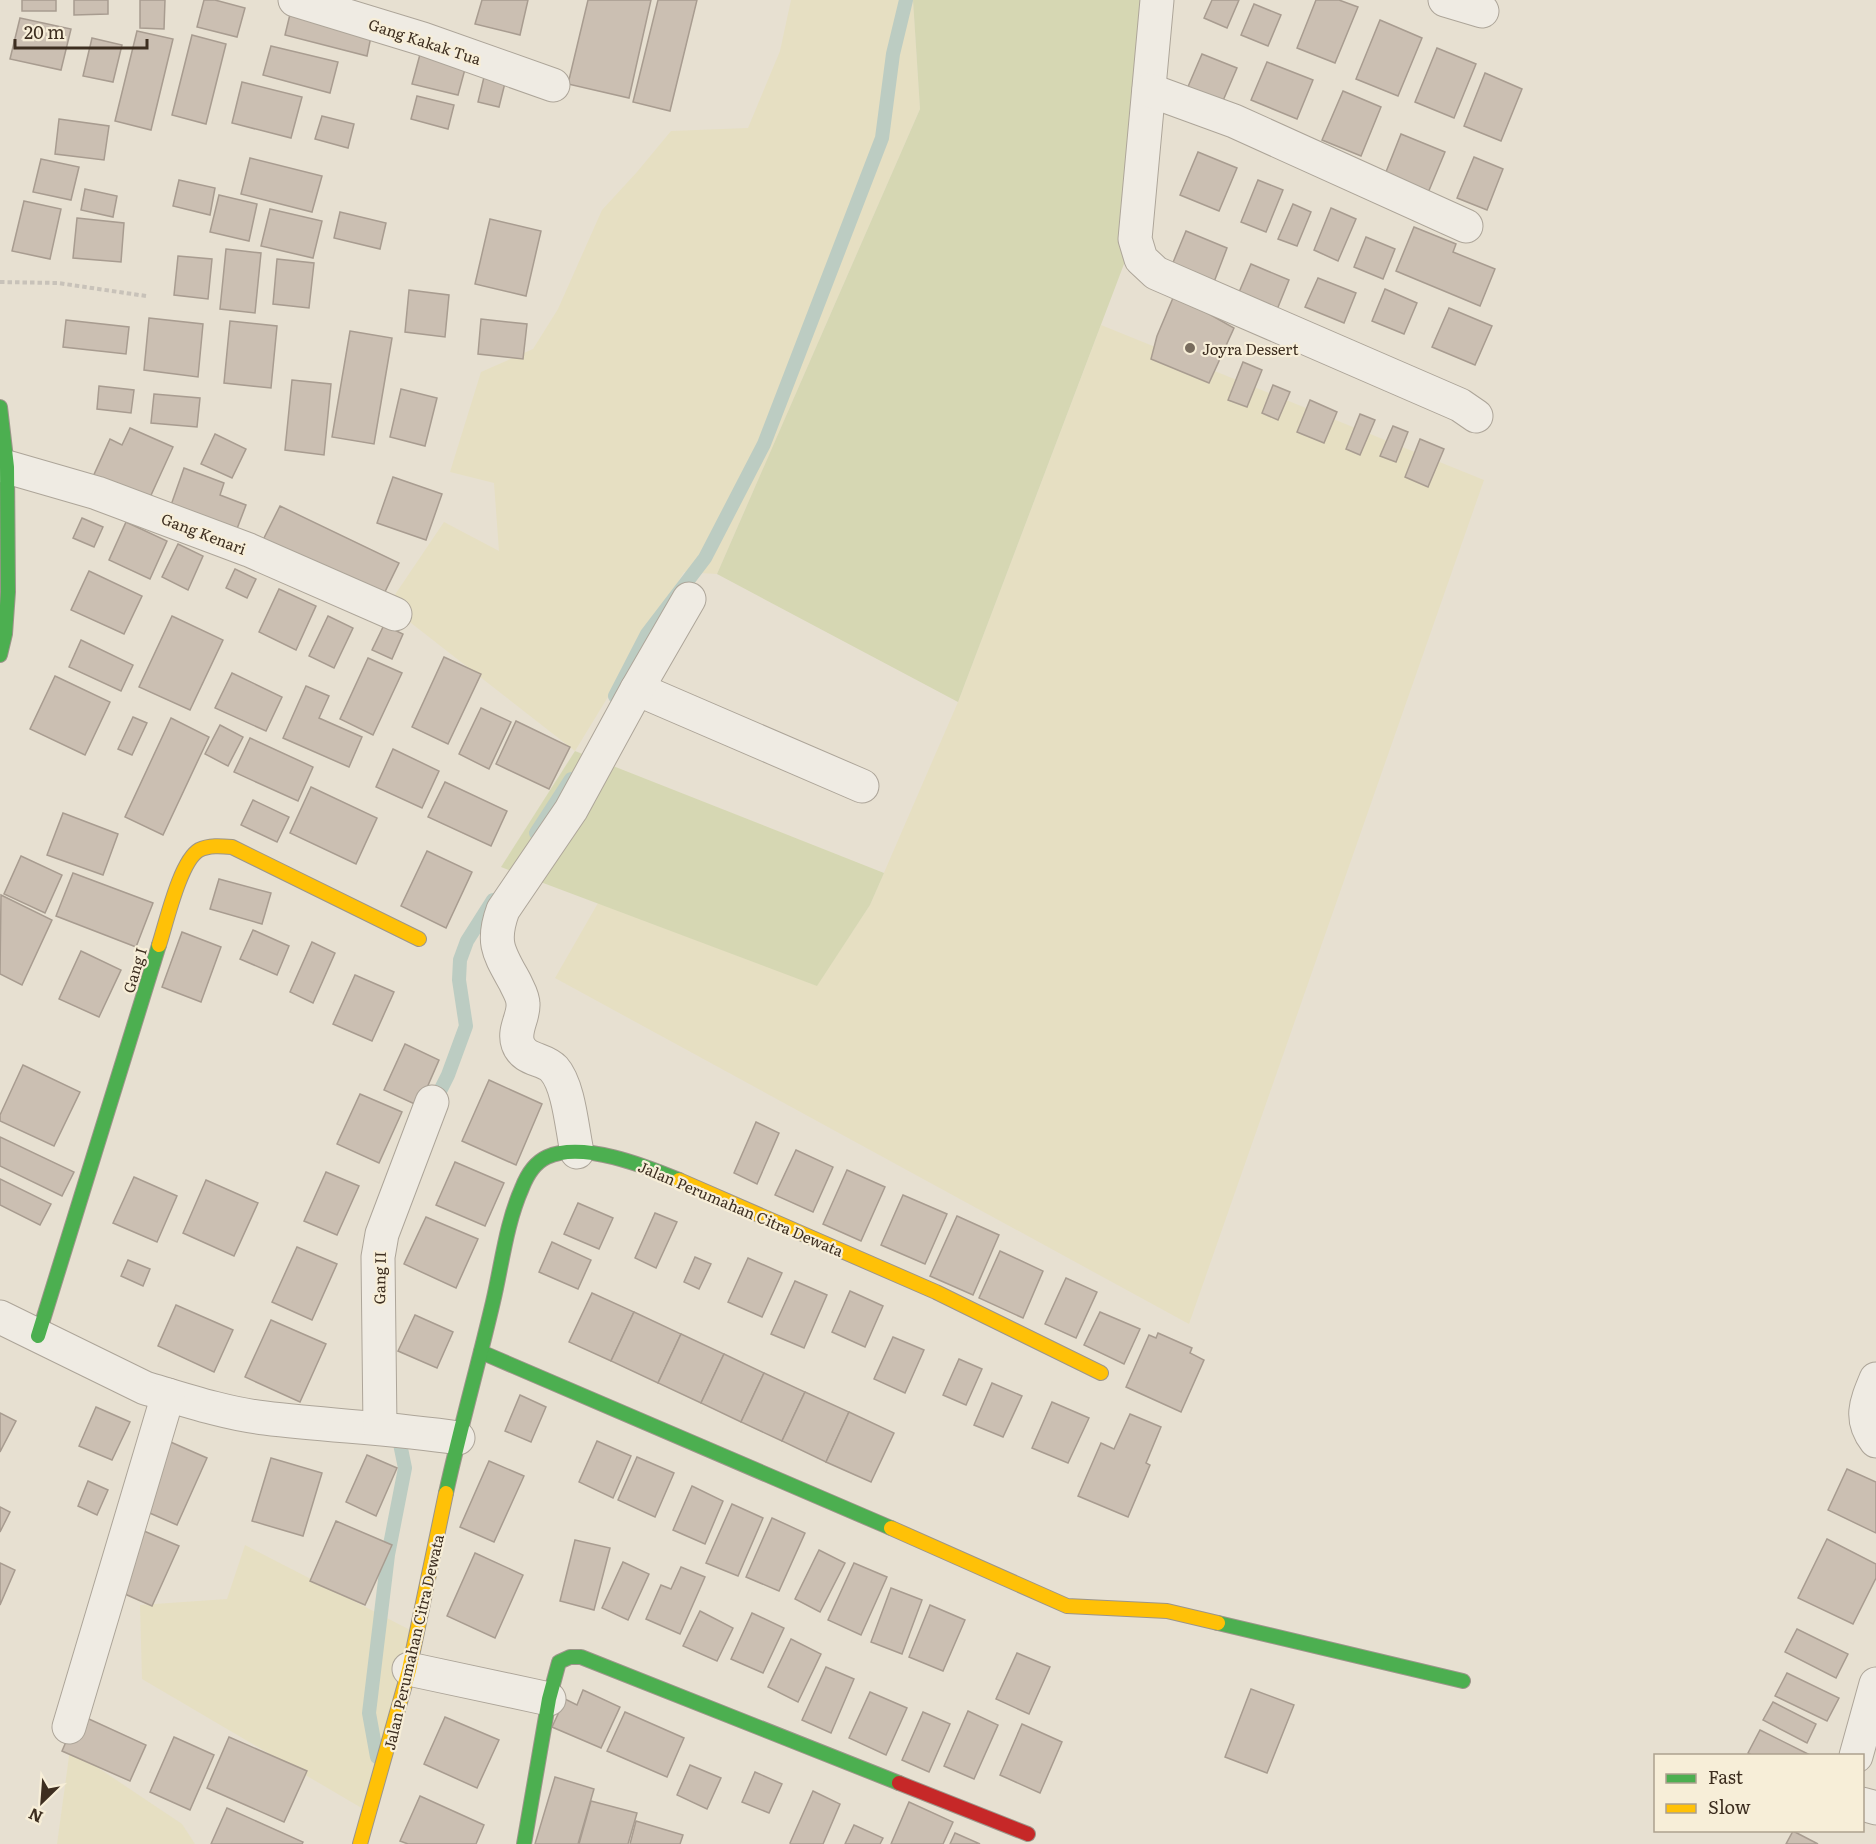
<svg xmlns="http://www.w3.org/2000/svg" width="1876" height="1844" viewBox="0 0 1876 1844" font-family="Literata,serif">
	<rect width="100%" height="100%" fill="#e7e0d1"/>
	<g fill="#e6dfc2">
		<polygon points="791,0 913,0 920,109 717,574 684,572 575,751 388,605 444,522 499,551 494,483 450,472 481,372 533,349 558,309 602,210 637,172 671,131 748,128 780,51"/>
		<polygon points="1101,325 1484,480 1189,1324 555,978 598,903 817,985 870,905 958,702"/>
		<polygon points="245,1545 416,1633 365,1810 142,1679 140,1605 227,1599"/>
		<polygon points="70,1749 182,1824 195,1844 57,1844"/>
	</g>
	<g fill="#d6d7b3">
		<polygon points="913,0 1149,0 1124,264 958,702 717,574 920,109"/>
		<polygon points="575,751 884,873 870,905 817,986 501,867"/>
	</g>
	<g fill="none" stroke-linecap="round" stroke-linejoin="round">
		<g stroke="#bcccc2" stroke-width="14">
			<polyline points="615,696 647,634 705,558 764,444 882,138 893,54 906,0"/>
			<polyline points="536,833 571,779"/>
			<polyline points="433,1105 448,1075 466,1026 459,980 460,960 467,941 493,900"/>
			<polyline points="377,1757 369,1713 388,1555 405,1468 397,1429"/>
		</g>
	</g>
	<g fill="#cbbfb2" stroke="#a89c90" stroke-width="1.5">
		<rect x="22" y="0" width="34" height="11"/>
		<polygon points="74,0 108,0 108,14 74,15"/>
		<polygon points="140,0 165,0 164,29 140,28"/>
		<polygon points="204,0 215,0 245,8 237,37 197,27"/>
		<polygon points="482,0 528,0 520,35 475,24"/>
		<polygon points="588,0 651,0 629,98 568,84"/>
		<polygon points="658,0 697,0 670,111 633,102"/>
		<polygon points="1212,0 1239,0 1227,28 1204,18"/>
		<polygon points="1316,0 1339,0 1358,7 1335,63 1297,48"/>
		<polygon points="1254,4 1281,15 1268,46 1241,35"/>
		<polygon points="292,6 373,27 367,56 285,35"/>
		<polygon points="20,18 71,29 61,70 10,59"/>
		<polygon points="1380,20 1422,38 1398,96 1356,79"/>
		<polygon points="137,31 173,39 151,130 115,121"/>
		<polygon points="192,35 226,44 206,124 172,115"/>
		<polygon points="92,38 122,45 113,82 83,76"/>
		<polygon points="271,46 338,62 330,93 263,75"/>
		<polygon points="422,47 468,58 458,95 412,84"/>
		<polygon points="1437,48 1476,64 1454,118 1415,102"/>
		<polygon points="1202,54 1237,68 1222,103 1187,89"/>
		<polygon points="1267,62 1313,80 1297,119 1251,100"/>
		<polygon points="1485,73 1522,89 1501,141 1464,126"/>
		<polygon points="484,77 505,83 499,107 478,102"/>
		<polygon points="242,82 302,97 291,138 232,123"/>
		<polygon points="1343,91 1381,107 1361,156 1322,140"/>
		<polygon points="417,96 454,105 448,129 411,119"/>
		<polygon points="322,116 354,124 348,148 315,139"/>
		<polygon points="59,119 109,126 104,160 55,154"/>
		<polygon points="1401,134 1445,152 1425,200 1382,182"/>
		<polygon points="1198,152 1237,168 1219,211 1180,195"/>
		<polygon points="1474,157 1503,169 1487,210 1457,198"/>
		<polygon points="250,158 322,176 312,212 241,194"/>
		<polygon points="41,159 79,167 71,200 33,192"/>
		<polygon points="179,180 215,188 210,215 173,206"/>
		<polygon points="1258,180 1283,190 1266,232 1241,222"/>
		<polygon points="85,189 117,196 113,217 81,210"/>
		<polygon points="219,195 257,204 249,241 210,232"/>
		<polygon points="24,201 61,209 50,259 12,251"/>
		<polygon points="1293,204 1311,212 1297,246 1278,239"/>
		<polygon points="1331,208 1356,219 1338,261 1314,250"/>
		<polygon points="270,209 322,221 313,258 261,246"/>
		<polygon points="340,212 386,223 380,249 334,238"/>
		<polygon points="77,218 124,223 121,262 73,258"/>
		<polygon points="490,219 541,231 526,296 475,284"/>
		<polygon points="1414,227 1456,244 1453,252 1495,269 1480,306 1396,271"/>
		<polygon points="1186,231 1227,248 1214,282 1172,265"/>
		<polygon points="1366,237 1395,249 1383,279 1354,267"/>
		<polygon points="226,249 261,253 255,313 220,309"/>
		<polygon points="178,256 212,259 208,299 174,295"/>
		<polygon points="277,259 314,263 309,308 273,304"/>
		<polygon points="1251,264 1289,280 1276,312 1237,297"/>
		<polygon points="1318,278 1356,293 1344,323 1305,307"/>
		<polygon points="1385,289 1417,303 1404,334 1372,321"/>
		<polygon points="409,290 449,295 445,337 405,332"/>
		<polygon points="1173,298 1202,310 1234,328 1209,383 1151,359 1157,336"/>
		<polygon points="1449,308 1492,326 1475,365 1432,347"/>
		<polygon points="149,318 203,324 198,377 144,370"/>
		<polygon points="481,319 527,324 523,359 478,354"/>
		<polygon points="66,320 129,327 126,354 63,347"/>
		<polygon points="230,321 277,326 271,388 224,383"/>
		<polygon points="350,331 392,338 374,444 332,437"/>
		<polygon points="1243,362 1262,370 1247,407 1228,400"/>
		<polygon points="292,380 331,384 324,455 285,450"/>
		<polygon points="1273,385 1290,392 1278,420 1262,413"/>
		<polygon points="99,386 134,390 131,413 97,409"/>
		<polygon points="401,389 437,398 425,446 390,437"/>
		<polygon points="154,394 200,398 197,427 151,423"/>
		<polygon points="1310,400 1337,412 1324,443 1297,432"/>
		<polygon points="1360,414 1375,420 1360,455 1346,449"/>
		<polygon points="1393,426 1408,432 1396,462 1380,456"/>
		<polygon points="130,428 173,447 147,504 92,479 110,439 122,445"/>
		<polygon points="215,434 246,449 232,478 201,464"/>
		<polygon points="1420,439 1444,449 1428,487 1405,477"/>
		<polygon points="184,468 224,483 220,495 246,505 235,534 170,508"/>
		<polygon points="393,477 442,494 426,540 377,523"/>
		<polygon points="280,506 399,563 378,606 259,548"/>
		<polygon points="82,518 103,527 94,547 73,538"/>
		<polygon points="126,522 167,541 150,579 109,560"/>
		<polygon points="178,544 203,556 188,590 162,577"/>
		<polygon points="235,569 256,579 247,598 226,588"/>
		<polygon points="89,571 142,596 124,634 71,610"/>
		<polygon points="279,589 316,606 296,650 259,632"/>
		<polygon points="172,616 223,640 190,710 139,687"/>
		<polygon points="328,616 353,628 334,668 309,656"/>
		<polygon points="384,625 403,634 392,659 372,650"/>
		<polygon points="81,640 133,665 121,691 69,667"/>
		<polygon points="444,657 481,674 448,744 412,727"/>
		<polygon points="368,658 402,673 373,735 340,719"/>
		<polygon points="232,673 282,697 266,731 215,708"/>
		<polygon points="55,676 110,702 85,755 30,729"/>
		<polygon points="306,686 329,696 319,718 362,737 349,767 283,738"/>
		<polygon points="481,708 511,722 489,769 459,754"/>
		<polygon points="133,717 147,723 132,755 118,749"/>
		<polygon points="171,718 209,737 163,835 125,817"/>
		<polygon points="516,721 570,747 549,789 496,764"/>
		<polygon points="220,725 243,737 228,766 205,754"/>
		<polygon points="250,738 313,767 298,801 234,772"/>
		<polygon points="393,749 439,771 422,808 376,787"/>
		<polygon points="445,782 507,811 491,846 428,817"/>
		<polygon points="311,787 377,818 356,864 290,833"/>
		<polygon points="253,800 289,817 277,842 241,825"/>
		<polygon points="63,813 118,834 103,875 47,855"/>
		<polygon points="427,851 472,872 446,928 401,906"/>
		<polygon points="21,856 62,875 45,913 4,894"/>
		<polygon points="73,873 153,903 136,947 56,916"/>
		<polygon points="219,879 271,893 262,924 210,909"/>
		<polygon points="1,895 52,920 22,985 0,974"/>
		<polygon points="253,930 289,946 277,975 240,959"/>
		<polygon points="182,932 221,947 201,1002 162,987"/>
		<polygon points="312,942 335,953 313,1003 290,992"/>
		<polygon points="81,951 121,970 99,1017 59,999"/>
		<polygon points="355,975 394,992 372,1041 333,1024"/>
		<polygon points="405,1044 439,1060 419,1106 384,1090"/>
		<polygon points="23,1065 80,1092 54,1146 0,1121 0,1115"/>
		<polygon points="489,1080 542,1104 516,1165 462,1141"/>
		<polygon points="360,1094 402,1112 379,1163 337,1144"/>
		<polygon points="756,1122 779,1133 757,1184 734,1173"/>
		<polygon points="0,1137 74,1172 62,1196 0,1166"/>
		<polygon points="796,1150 833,1167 813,1212 775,1195"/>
		<polygon points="455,1162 504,1183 485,1226 436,1205"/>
		<polygon points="847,1170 885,1187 861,1241 823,1224"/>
		<polygon points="326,1172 359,1186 337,1235 304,1221"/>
		<polygon points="134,1177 177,1196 157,1242 113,1223"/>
		<polygon points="0,1179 51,1204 40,1225 0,1205"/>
		<polygon points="206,1180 258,1203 234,1256 183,1233"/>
		<polygon points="903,1195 947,1214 925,1264 881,1245"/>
		<polygon points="578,1203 613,1218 599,1249 564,1234"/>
		<polygon points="655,1213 677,1222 656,1268 635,1258"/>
		<polygon points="957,1216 999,1235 973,1295 930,1276"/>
		<polygon points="426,1217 478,1239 456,1288 404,1264"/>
		<polygon points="552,1242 591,1260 578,1289 539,1272"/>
		<polygon points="297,1247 337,1264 312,1320 272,1302"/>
		<polygon points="1000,1251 1043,1271 1023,1318 979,1298"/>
		<polygon points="695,1257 711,1264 699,1289 684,1282"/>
		<polygon points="748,1258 782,1273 762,1317 728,1302"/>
		<polygon points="128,1260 150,1269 143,1286 121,1276"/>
		<polygon points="1066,1278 1097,1292 1076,1338 1045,1324"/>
		<polygon points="795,1281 827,1295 804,1348 771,1334"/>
		<polygon points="850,1291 883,1306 865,1347 832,1332"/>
		<polygon points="592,1293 634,1312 611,1361 569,1342"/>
		<polygon points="176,1305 233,1330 214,1372 158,1346"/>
		<polygon points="634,1312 681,1334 658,1383 611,1361"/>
		<polygon points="1100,1312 1140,1329 1124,1364 1084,1345"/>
		<polygon points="415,1315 453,1332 437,1368 398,1351"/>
		<polygon points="271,1320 326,1344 300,1402 245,1377"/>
		<polygon points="1158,1333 1192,1348 1190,1353 1204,1360 1181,1412 1126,1387 1149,1335 1156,1338"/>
		<polygon points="681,1334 724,1354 701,1403 658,1383"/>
		<polygon points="893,1337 924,1350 905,1393 874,1379"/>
		<polygon points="724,1354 764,1373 741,1422 701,1403"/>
		<polygon points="959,1359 982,1369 966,1405 943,1395"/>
		<polygon points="764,1373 805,1392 782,1441 741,1422"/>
		<polygon points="992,1383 1022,1396 1003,1437 974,1425"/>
		<polygon points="805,1392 849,1412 826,1462 782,1441"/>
		<polygon points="520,1395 546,1407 531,1442 505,1431"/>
		<polygon points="1052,1402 1089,1418 1068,1463 1032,1448"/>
		<polygon points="96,1407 130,1422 112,1460 79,1446"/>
		<polygon points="849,1412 894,1433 871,1482 826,1462"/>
		<polygon points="0,1413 16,1421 0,1452"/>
		<polygon points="1130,1414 1161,1427 1146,1463 1150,1465 1128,1517 1078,1496 1101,1443 1114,1449"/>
		<polygon points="166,1440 207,1458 177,1525 136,1507"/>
		<polygon points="597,1441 631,1456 613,1498 579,1482"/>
		<polygon points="367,1455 397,1468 376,1516 346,1502"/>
		<polygon points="637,1457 674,1473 655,1517 618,1500"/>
		<polygon points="271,1458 322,1473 303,1536 252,1521"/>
		<polygon points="489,1461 524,1476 494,1542 460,1527"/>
		<polygon points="1847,1469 1876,1482 1876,1533 1828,1510"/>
		<polygon points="88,1481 108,1490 97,1515 78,1506"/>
		<polygon points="692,1486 723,1501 705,1544 673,1530"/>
		<polygon points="732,1504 763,1518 738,1576 706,1563"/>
		<polygon points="0,1507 10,1512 0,1532"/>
		<polygon points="772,1518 805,1533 779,1591 746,1577"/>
		<polygon points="336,1521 392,1545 365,1605 310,1581"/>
		<polygon points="144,1531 179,1546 152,1606 118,1591"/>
		<polygon points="1827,1539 1876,1564 1876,1578 1853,1624 1798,1598"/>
		<polygon points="575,1540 610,1548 594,1610 560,1601"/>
		<polygon points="819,1550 845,1563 820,1612 795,1599"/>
		<polygon points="475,1553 523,1575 495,1638 447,1616"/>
		<polygon points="623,1562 649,1574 628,1620 602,1608"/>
		<polygon points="0,1563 15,1570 0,1605"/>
		<polygon points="854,1563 887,1577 861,1635 828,1620"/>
		<polygon points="681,1567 705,1577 680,1634 646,1619 661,1585 671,1589"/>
		<polygon points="891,1588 922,1600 902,1654 871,1642"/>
		<polygon points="930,1605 965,1620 943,1671 909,1657"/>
		<polygon points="700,1611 733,1628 717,1661 683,1646"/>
		<polygon points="752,1613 784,1628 763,1673 731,1659"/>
		<polygon points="1797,1629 1848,1654 1836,1678 1785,1652"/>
		<polygon points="791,1639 821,1654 798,1702 768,1687"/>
		<polygon points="1017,1653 1050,1667 1029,1714 996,1699"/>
		<polygon points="826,1667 854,1679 831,1733 802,1720"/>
		<polygon points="1787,1673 1839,1698 1827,1721 1775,1696"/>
		<polygon points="1251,1689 1294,1705 1267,1773 1225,1757"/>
		<polygon points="583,1690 620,1707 601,1748 552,1727 565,1699 577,1705"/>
		<polygon points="870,1692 907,1708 886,1755 849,1738"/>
		<polygon points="1773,1702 1816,1724 1807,1743 1763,1720"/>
		<polygon points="968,1711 998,1725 974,1779 944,1766"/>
		<polygon points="625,1712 684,1738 667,1777 607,1751"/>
		<polygon points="923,1712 950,1724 929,1772 902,1760"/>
		<polygon points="78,1714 146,1745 130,1781 62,1751"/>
		<polygon points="445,1717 499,1740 477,1788 424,1764"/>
		<polygon points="1022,1724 1062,1742 1040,1793 1000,1775"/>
		<polygon points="1760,1730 1812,1756 1753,1756 1748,1753"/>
		<polygon points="174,1737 214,1755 190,1810 150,1792"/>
		<polygon points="229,1737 307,1771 284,1822 207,1788"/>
		<polygon points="690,1765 721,1778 707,1809 677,1795"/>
		<polygon points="755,1772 782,1784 769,1813 742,1802"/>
		<polygon points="555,1777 594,1789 578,1844 535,1844"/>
		<polygon points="813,1791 840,1804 823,1844 791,1844 790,1843"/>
		<polygon points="420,1796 484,1825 476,1844 408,1844 400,1841"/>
		<polygon points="591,1801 637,1813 628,1844 579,1844"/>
		<polygon points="909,1802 953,1822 943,1844 891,1844"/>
		<polygon points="227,1808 303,1842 302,1844 211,1844"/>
		<polygon points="636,1821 683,1835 680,1844 630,1844"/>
		<polygon points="854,1825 883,1838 880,1844 845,1844"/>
		<polygon points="1793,1831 1818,1844 1786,1844"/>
		<polygon points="955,1833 980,1844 950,1844"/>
	</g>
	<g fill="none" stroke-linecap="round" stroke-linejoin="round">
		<defs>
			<g id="street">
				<polyline points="295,0 423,39 553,85"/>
				<polyline points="1157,0 1135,239 1141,259 1156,273 1460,405 1476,416"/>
				<polyline points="1445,0 1482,11"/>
				<polyline points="1149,90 1234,121 1466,226"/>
				<polyline points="7,467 97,493 249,550 395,614"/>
				<polyline points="637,689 862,786"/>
				<path d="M577,1152C572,1129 569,1086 554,1069C544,1058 524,1061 518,1044C513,1030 524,1017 523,1004C523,996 518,989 515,982C499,953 491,943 503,910L571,810L637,689L689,599"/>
				<path d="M0,1317L145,1388C182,1399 227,1414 265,1418C329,1426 394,1428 458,1438"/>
				<path d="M1876,1379C1866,1403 1859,1419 1876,1441"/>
				<polyline points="380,1428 378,1257 382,1234 432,1102"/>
				<polyline points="409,1669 549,1699"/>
				<polyline points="69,1727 168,1395"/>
				<polyline points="1856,1756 1876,1684"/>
				<polyline points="1862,1804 1876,1808"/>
			</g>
			<g id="fast">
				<polyline points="0,407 7,467 8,592 5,634 0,655"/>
				<polyline points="38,1336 159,945"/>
				<polyline points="481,1352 891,1528"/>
				<path d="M446,1493C460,1429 478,1366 493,1302C502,1264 506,1224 522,1188C527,1175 534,1163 547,1157C583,1141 645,1166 679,1180"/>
				<polyline points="1218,1623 1463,1681"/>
				<polyline points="524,1844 549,1699 559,1662 570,1657 581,1657 899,1783"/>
			</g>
			<g id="slow">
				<path d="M159,945C166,924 180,861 199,850C209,845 221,846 232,847L419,939"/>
				<polyline points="679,1180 936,1292 1101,1373"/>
				<polyline points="891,1528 1067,1606 1167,1611 1218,1623"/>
				<polyline points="360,1844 409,1670 446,1493"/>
			</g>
			<polyline id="jam" points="899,1783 1028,1834"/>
		</defs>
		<use href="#street" stroke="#ada599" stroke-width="35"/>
		<use href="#fast" stroke="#9c958a" stroke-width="16"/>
		<use href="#slow" stroke="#9c958a" stroke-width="16"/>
		<use href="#jam" stroke="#9c958a" stroke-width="16"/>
		<polyline stroke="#c8c2b9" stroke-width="4" stroke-dasharray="4.5 3" stroke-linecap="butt" points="0,282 58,283 146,296"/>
		<use href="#street" stroke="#efebe3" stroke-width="33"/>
		<use href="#fast" stroke="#4caf50" stroke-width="14"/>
		<use href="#slow" stroke="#ffc107" stroke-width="14"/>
		<use href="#jam" stroke="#c62828" stroke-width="14"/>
	</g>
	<circle fill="#786c5e" stroke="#f7eed8" stroke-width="2" cx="1190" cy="348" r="6"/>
	<g text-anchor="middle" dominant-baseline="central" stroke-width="4.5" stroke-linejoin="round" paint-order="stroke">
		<g font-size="15" fill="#3d2e20" stroke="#f7eed8">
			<text transform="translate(425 41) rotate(18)">Gang Kakak Tua</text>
			<text transform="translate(204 533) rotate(21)">Gang Kenari</text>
			<text transform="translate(134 970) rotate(-73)">Gang I</text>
			<text transform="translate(741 1208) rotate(23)">Jalan Perumahan Citra Dewata</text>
			<text transform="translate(379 1278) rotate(-89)">Gang II</text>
			<text transform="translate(413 1642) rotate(-77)">Jalan Perumahan Citra Dewata</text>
		</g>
		<g font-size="15" fill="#3d2e20" stroke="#f7eed8" text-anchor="start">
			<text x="1202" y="348">Joyra Dessert</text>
		</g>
	</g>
	<rect x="1654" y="1754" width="210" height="78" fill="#f7eed8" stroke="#ada18e" stroke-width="1.5"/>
	<rect x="1666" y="1774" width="30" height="9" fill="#4caf50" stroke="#ada18e" stroke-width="1.5"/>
	<text x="1708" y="1784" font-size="18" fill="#3d2e20">Fast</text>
	<rect x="1666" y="1804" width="30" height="9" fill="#ffc107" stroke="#ada18e" stroke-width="1.5"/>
	<text x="1708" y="1814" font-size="18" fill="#3d2e20">Slow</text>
	<g transform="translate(42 1802) rotate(205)" stroke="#f7eed8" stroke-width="4.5" paint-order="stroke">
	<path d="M0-4.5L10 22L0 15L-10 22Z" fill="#3d2e20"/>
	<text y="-9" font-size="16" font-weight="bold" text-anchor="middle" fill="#3d2e20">N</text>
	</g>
	<path d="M15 39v9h132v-9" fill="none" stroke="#3d2e20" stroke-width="3"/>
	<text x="24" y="39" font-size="18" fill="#3d2e20" stroke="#f7eed8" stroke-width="4.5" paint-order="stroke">20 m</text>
</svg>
